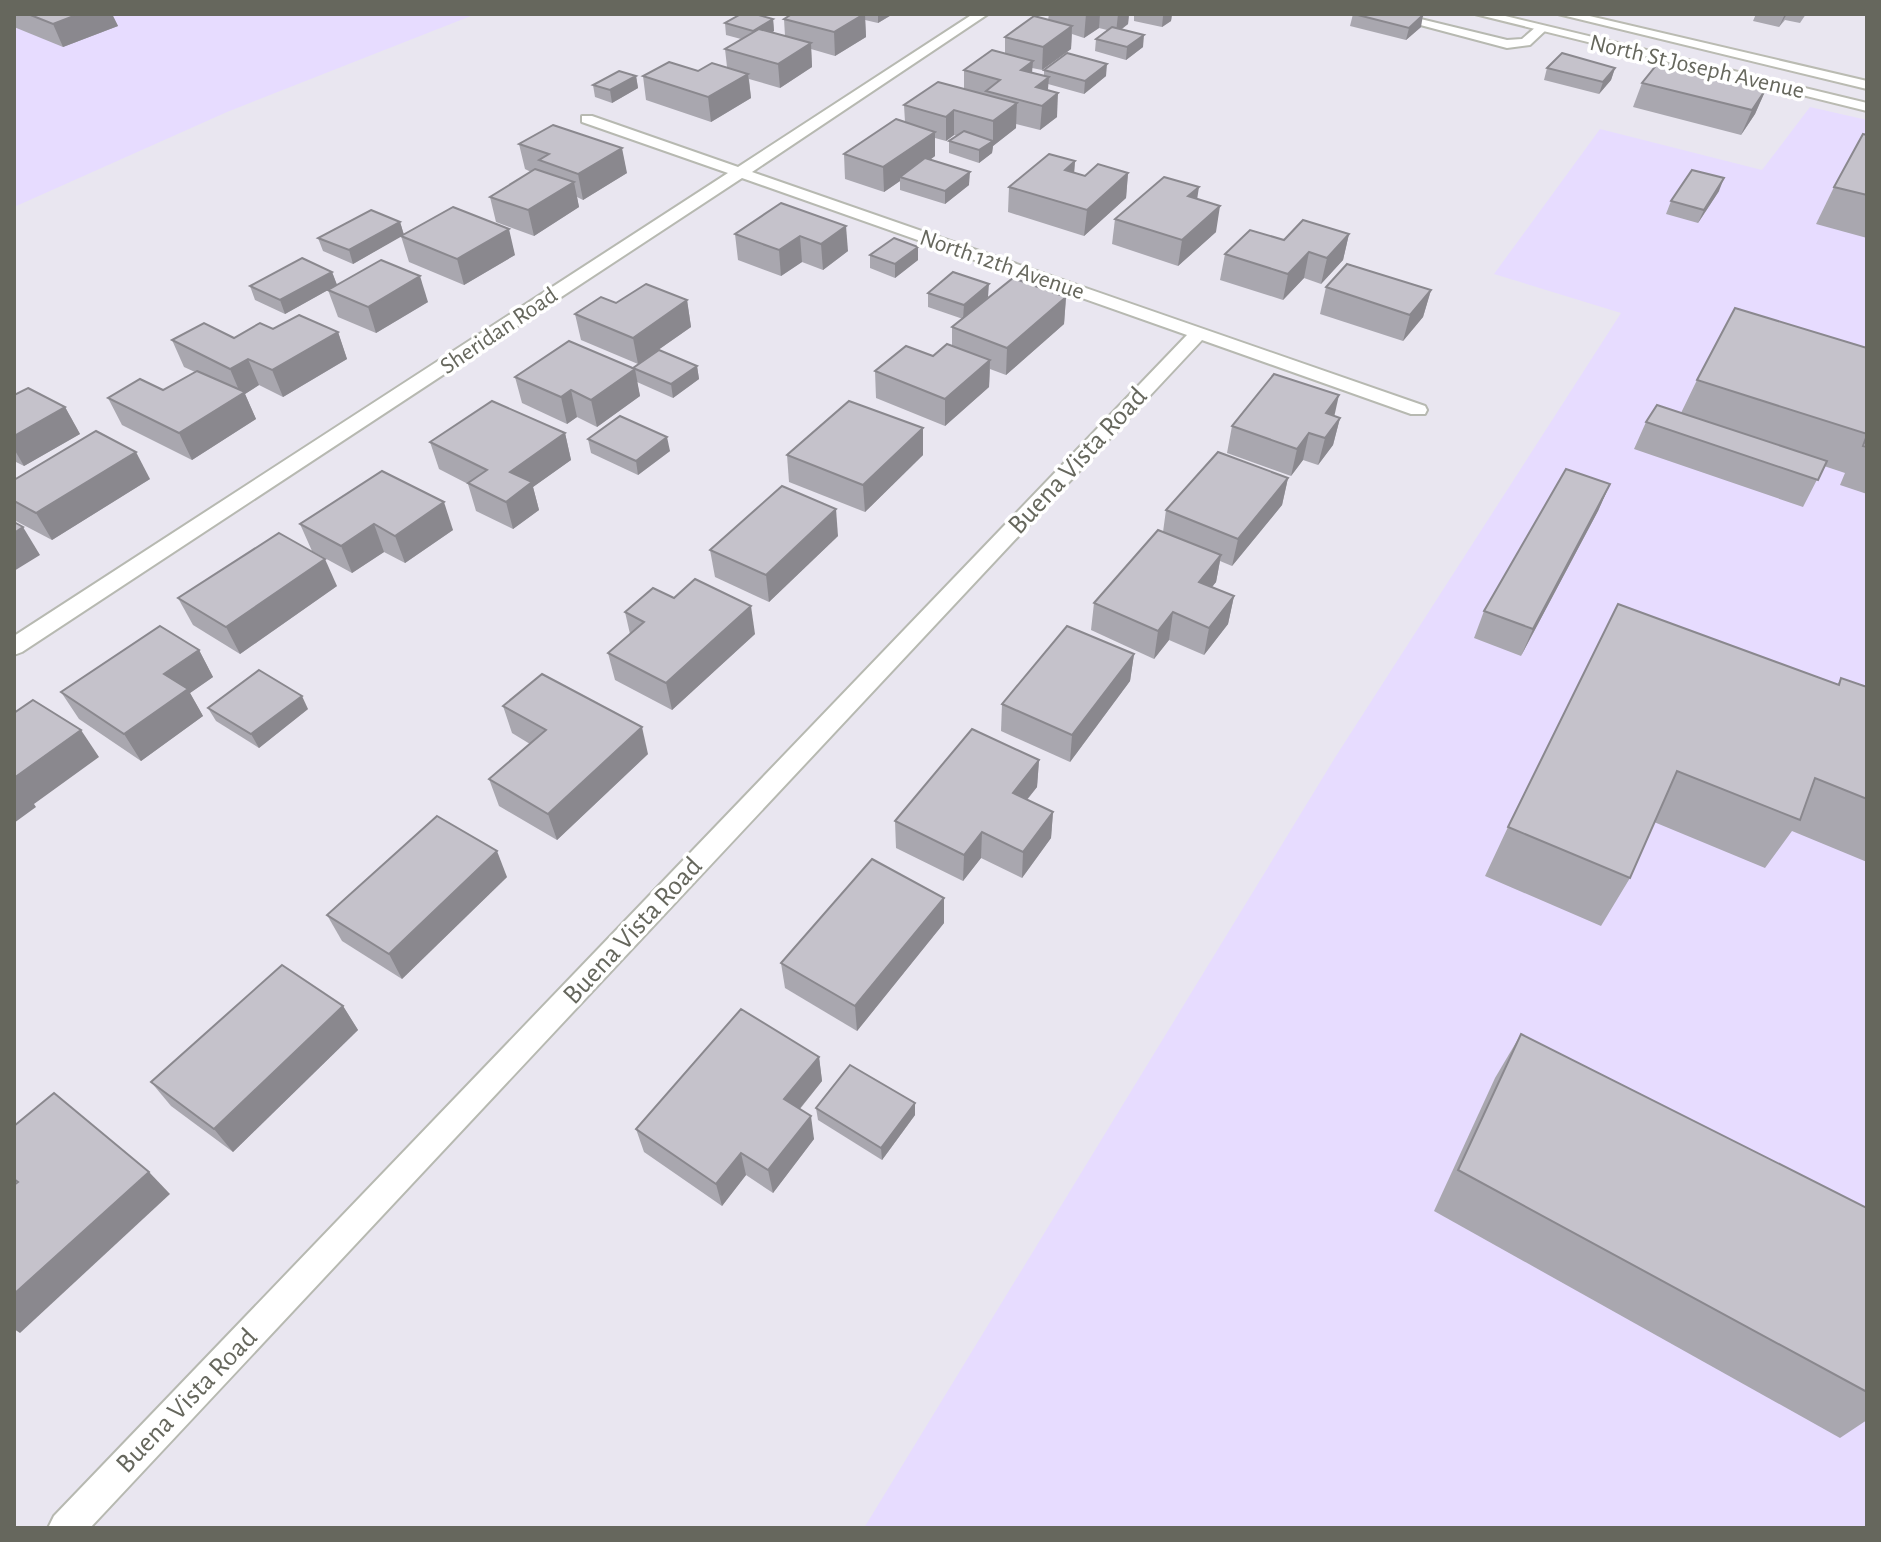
<svg xmlns="http://www.w3.org/2000/svg" width="1881" height="1542" viewBox="0 0 1881 1542" font-family="'Alegreya Sans',sans-serif">
	<rect width="100%" height="100%" fill="#e9e6f0"/>
	<g fill="#e7dcff">
		<polygon points="14,14 476,14 227,112 14,207"/>
		<polygon points="1810,107 1867,120 1867,1528 864,1528 1336,756 1621,313 1494,274 1600,129 1762,170"/>
	</g>
	<g fill="none" stroke-linecap="round" stroke-linejoin="round">
		<defs>
			<polygon id="lane" points="1379,14 1400,14 1507,40 1522,39 1537,26 1547,29 1530,45 1507,48"/>
			<polygon id="street" points="973,14 988,14 752,172 1425,406 1427,410 1425,414 1411,414 1202,340 90,1528 48,1528 54,1516 1187,335 742,178 22,652 14,655 14,636 728,173 582,122 582,116 592,116 738,167"/>
			<g id="secondary">
				<polygon points="1475,14 1497,14 1867,103 1867,111"/>
				<polygon points="1558,14 1581,14 1867,81 1867,89"/>
			</g>
		</defs>
		<use href="#lane" stroke="#b7b9b1" stroke-width="4"/>
		<use href="#street" stroke="#b7b9b1" stroke-width="4"/>
		<use href="#secondary" stroke="#babbb2" stroke-width="4"/>
		<use href="#lane" fill="#fff" fill-rule="evenodd"/>
		<use href="#street" fill="#fff" fill-rule="evenodd"/>
		<use href="#secondary" fill="#fff" fill-rule="evenodd"/>
	</g>
	<g fill="#a9a7af">
		<polygon points="14,14 112,14 118,26 63,47 14,27"/>
		<polygon points="792,14 893,14 878,23 865,20 866,37 835,56 811,49 812,67 780,88 749,79 751,98 711,122 646,100 643,76 727,67 725,49 741,39 726,35 725,23 773,19 774,31 772,32 785,36 784,19"/>
		<polygon points="1049,14 1129,14 1128,24 1122,29 1143,47 1126,60 1095,51 1096,39 1107,30 1099,28 1084,38 1072,34 1071,49 1042,70 1032,68 1032,73 1044,76 1044,70 1106,76 1084,94 1048,84 1048,90 1057,117 1040,130 1016,124 1016,128 993,146 992,153 979,163 949,153 949,141 957,136 954,135 946,141 935,138 935,156 930,160 969,185 945,204 900,190 900,181 884,192 845,179 844,154 905,122 904,105 964,89 964,70 1005,53 1005,37 1048,20"/>
		<polygon points="1134,14 1172,14 1171,21 1162,27 1134,21"/>
		<polygon points="1353,14 1421,27 1406,40 1350,26"/>
		<polygon points="1756,14 1806,14 1800,23 1785,20 1779,27 1753,21"/>
		<polygon points="1547,68 1615,68 1611,80 1599,94 1544,80"/>
		<polygon points="636,76 638,88 612,103 595,97 593,85"/>
		<polygon points="1642,83 1766,89 1755,114 1741,135 1633,107"/>
		<polygon points="1867,135 1867,238 1816,224 1834,187"/>
		<polygon points="519,144 627,173 583,200 577,197 579,207 534,236 496,222 490,197 531,172 525,169"/>
		<polygon points="1075,161 1074,173 1085,176 1128,173 1126,198 1084,236 1008,212 1009,187"/>
		<polygon points="1719,191 1698,223 1666,214 1671,201"/>
		<polygon points="1197,199 1216,232 1178,266 1112,244 1115,219"/>
		<polygon points="781,203 848,251 823,270 802,262 781,276 738,260 735,234"/>
		<polygon points="400,222 404,235 515,255 464,285 409,262 401,236 353,264 323,251 318,238"/>
		<polygon points="1349,234 1343,260 1321,284 1304,278 1283,300 1220,280 1225,254 1284,240"/>
		<polygon points="870,255 918,260 895,278 870,268"/>
		<polygon points="332,272 337,285 285,314 255,300 250,286"/>
		<polygon points="1326,287 1431,290 1423,317 1403,341 1320,314"/>
		<polygon points="328,290 428,302 376,333 338,317"/>
		<polygon points="928,293 988,297 969,314 1066,297 1064,324 1006,375 990,369 989,387 945,426 876,398 875,371 933,356 952,346 952,327 963,319 928,307"/>
		<polygon points="687,300 691,327 638,364 581,340 575,314 616,303"/>
		<polygon points="273,329 338,332 347,359 283,397 259,385 245,394 256,419 192,460 122,425 108,398 163,390 195,372 184,367 172,340 234,338"/>
		<polygon points="1867,348 1867,494 1840,485 1845,473 1824,466 1803,507 1634,449 1646,422 1681,413 1697,380"/>
		<polygon points="697,366 699,379 673,398 637,382 640,396 597,427 577,417 567,424 522,403 515,377 633,368"/>
		<polygon points="14,395 65,407 80,434 24,466 14,461"/>
		<polygon points="1334,416 1340,418 1333,445 1318,465 1303,460 1291,476 1227,453 1232,426"/>
		<polygon points="565,433 571,460 533,487 539,510 513,529 476,511 468,484 439,469 430,442"/>
		<polygon points="588,439 670,451 638,475 591,453"/>
		<polygon points="787,455 923,455 865,512 789,482"/>
		<polygon points="382,471 453,530 405,563 384,552 352,573 312,551 300,524"/>
		<polygon points="1288,478 1282,505 1232,566 1220,561 1216,582 1212,587 1234,596 1228,624 1204,655 1169,640 1154,659 1091,630 1094,603 1163,532 1166,510"/>
		<polygon points="150,479 52,540 14,520 14,480"/>
		<polygon points="1610,484 1598,511 1521,656 1474,638 1484,611"/>
		<polygon points="838,536 769,602 715,577 710,550"/>
		<polygon points="337,586 240,654 193,625 178,598"/>
		<polygon points="625,612 755,634 672,710 615,680 608,653 630,634"/>
		<polygon points="199,650 213,677 190,693 203,716 141,761 79,719 61,692"/>
		<polygon points="1134,654 1130,681 1070,762 1001,731 1002,704"/>
		<polygon points="1841,678 1867,687 1867,862 1792,831 1765,868 1654,822 1630,878 1601,926 1485,876 1508,827 1837,685"/>
		<polygon points="503,706 648,754 557,840 499,806 489,779 530,744 512,733"/>
		<polygon points="208,708 308,709 259,748 216,721"/>
		<polygon points="1039,760 1037,787 1027,800 1053,812 1051,838 1022,878 981,858 963,881 896,848 895,821"/>
		<polygon points="507,877 402,979 342,941 327,915"/>
		<polygon points="944,898 944,923 857,1031 785,988 781,963"/>
		<polygon points="343,1006 358,1030 233,1152 171,1106 151,1082"/>
		<polygon points="1521,1034 1867,1208 1867,1420 1840,1438 1434,1211 1495,1078"/>
		<polygon points="819,1057 822,1081 800,1109 814,1139 773,1193 746,1175 722,1206 644,1152 636,1129"/>
		<polygon points="816,1108 915,1115 882,1160 818,1120"/>
	</g>
	<g fill="#8a888e">
		<polygon points="79,14 112,14 118,26 63,47 53,24"/>
		<polygon points="865,14 866,37 835,56 834,32"/>
		<polygon points="878,14 893,14 878,23"/>
		<polygon points="1086,14 1100,14 1099,28 1084,38"/>
		<polygon points="1118,14 1129,14 1128,24 1116,33"/>
		<polygon points="1165,14 1172,14 1171,21 1162,27 1163,16"/>
		<polygon points="1785,14 1787,14 1779,27"/>
		<polygon points="1423,15 1421,27 1406,40 1409,28"/>
		<polygon points="773,19 774,31 754,43 753,31"/>
		<polygon points="1072,26 1071,49 1042,70 1043,47"/>
		<polygon points="1144,35 1143,47 1126,60 1127,47"/>
		<polygon points="811,43 812,67 780,88 778,64"/>
		<polygon points="1033,61 1031,85 1021,70"/>
		<polygon points="1107,64 1106,76 1084,94 1085,81"/>
		<polygon points="1615,68 1611,80 1599,94 1603,82"/>
		<polygon points="748,74 751,98 711,122 708,97"/>
		<polygon points="636,76 638,88 612,103 610,90"/>
		<polygon points="1049,77 1047,101 1036,87"/>
		<polygon points="1766,89 1755,114 1741,135 1752,110"/>
		<polygon points="1058,93 1057,117 1040,130 1042,106"/>
		<polygon points="1017,103 1016,128 993,146 992,153 979,163 979,150 993,141 993,121"/>
		<polygon points="954,110 954,135 946,141 946,117"/>
		<polygon points="935,132 935,156 904,178 900,177 900,181 884,192 883,167"/>
		<polygon points="622,148 627,173 583,200 578,174"/>
		<polygon points="1075,161 1073,186 1065,170"/>
		<polygon points="970,172 969,185 945,204 945,191"/>
		<polygon points="1128,173 1126,198 1084,236 1087,210"/>
		<polygon points="1724,178 1719,191 1698,223 1704,210"/>
		<polygon points="574,182 579,207 534,236 528,210"/>
		<polygon points="1199,187 1195,213 1188,196"/>
		<polygon points="1220,206 1216,232 1178,266 1182,240"/>
		<polygon points="400,222 404,235 353,264 349,250"/>
		<polygon points="846,226 848,251 823,270 821,244"/>
		<polygon points="509,229 515,255 464,285 457,259"/>
		<polygon points="1349,234 1343,260 1321,284 1327,258"/>
		<polygon points="800,236 802,262 781,276 779,250"/>
		<polygon points="918,247 918,260 895,278 895,264"/>
		<polygon points="1309,252 1304,278 1283,300 1288,274"/>
		<polygon points="332,272 337,285 285,314 280,300"/>
		<polygon points="420,276 428,302 376,333 368,307"/>
		<polygon points="989,284 988,297 963,319 964,305"/>
		<polygon points="1431,290 1423,317 1403,341 1410,315"/>
		<polygon points="1066,297 1064,324 1006,375 1007,348"/>
		<polygon points="687,300 691,327 638,364 633,338"/>
		<polygon points="338,332 347,359 283,397 272,370"/>
		<polygon points="248,359 259,385 245,394 256,419 192,460 179,433 241,395 230,369"/>
		<polygon points="990,360 989,387 945,426 945,399"/>
		<polygon points="697,366 699,379 673,398 671,384"/>
		<polygon points="635,369 640,396 597,427 591,400"/>
		<polygon points="571,390 577,417 567,424 561,397"/>
		<polygon points="1339,395 1333,422 1326,413"/>
		<polygon points="65,407 80,434 24,466 14,449 14,436"/>
		<polygon points="1340,418 1333,445 1318,465 1325,438"/>
		<polygon points="923,428 923,455 865,512 863,485"/>
		<polygon points="565,433 571,460 533,487 539,510 513,529 506,502 510,472"/>
		<polygon points="1309,433 1303,460 1291,476 1297,449"/>
		<polygon points="667,437 670,451 638,475 636,461"/>
		<polygon points="136,452 150,479 52,540 36,513"/>
		<polygon points="1288,478 1282,505 1232,566 1238,539"/>
		<polygon points="1610,484 1598,511 1521,656 1533,629"/>
		<polygon points="444,502 453,530 405,563 395,536"/>
		<polygon points="836,509 838,536 769,602 766,575"/>
		<polygon points="374,524 384,552 352,573 341,546"/>
		<polygon points="23,527 40,555 14,571 14,533"/>
		<polygon points="1221,555 1216,582 1194,609 1199,582"/>
		<polygon points="325,559 337,586 240,654 226,627"/>
		<polygon points="1234,596 1228,624 1204,655 1209,628"/>
		<polygon points="751,606 755,634 672,710 666,683"/>
		<polygon points="1173,612 1169,640 1154,659 1158,631"/>
		<polygon points="199,650 213,677 190,693 203,716 141,761 124,734 164,674"/>
		<polygon points="1134,654 1130,681 1070,762 1072,735"/>
		<polygon points="302,696 308,709 259,748 251,734"/>
		<polygon points="642,727 648,754 557,840 548,814"/>
		<polygon points="81,730 99,757 34,804 36,807 14,823 14,778"/>
		<polygon points="1039,760 1037,787 1011,819 1013,793"/>
		<polygon points="1053,812 1051,838 1022,878 1023,852"/>
		<polygon points="982,832 981,858 963,881 964,855"/>
		<polygon points="497,851 507,877 402,979 389,954"/>
		<polygon points="944,898 944,923 857,1031 855,1006"/>
		<polygon points="343,1006 358,1030 233,1152 214,1129"/>
		<polygon points="819,1057 822,1081 788,1123 784,1099"/>
		<polygon points="915,1103 915,1115 882,1160 881,1148"/>
		<polygon points="811,1116 814,1139 773,1193 768,1170"/>
		<polygon points="741,1153 746,1175 722,1206 716,1184"/>
		<polygon points="149,1172 170,1194 20,1333 14,1329 14,1294"/>
	</g>
	<g fill="#c5c2cb" stroke="#8a888e" stroke-width="2">
		<polygon points="28,14 79,14 53,24"/>
		<polygon points="741,14 755,14 773,19 753,31 725,23"/>
		<polygon points="792,14 864,14 834,32 784,19"/>
		<polygon points="1354,14 1419,14 1423,15 1409,28"/>
		<polygon points="1034,16 1072,26 1043,47 1005,37"/>
		<polygon points="1112,27 1144,35 1127,47 1096,39"/>
		<polygon points="759,29 811,43 778,64 725,49"/>
		<polygon points="992,50 1033,61 1021,70 1049,77 1036,87 1058,93 1042,106 986,91 1000,80 964,70"/>
		<polygon points="1067,53 1107,64 1085,81 1044,70"/>
		<polygon points="1562,53 1615,68 1603,82 1547,68"/>
		<polygon points="669,62 698,71 712,63 748,74 708,97 643,76"/>
		<polygon points="1658,63 1766,89 1752,110 1642,83"/>
		<polygon points="619,71 636,76 610,90 593,85"/>
		<polygon points="938,82 1017,103 993,121 954,110 946,117 904,105"/>
		<polygon points="896,119 935,132 883,167 844,154"/>
		<polygon points="553,125 622,148 578,174 539,160 549,154 519,144"/>
		<polygon points="964,131 993,141 979,150 949,141"/>
		<polygon points="1863,134 1867,135 1867,195 1834,187"/>
		<polygon points="1049,154 1075,161 1065,170 1085,176 1098,164 1128,173 1087,210 1009,187"/>
		<polygon points="925,158 970,172 945,191 900,177"/>
		<polygon points="535,169 574,182 528,210 490,197"/>
		<polygon points="1692,170 1724,178 1704,210 1671,201"/>
		<polygon points="1164,177 1199,187 1188,196 1220,206 1182,240 1115,219"/>
		<polygon points="781,203 846,226 821,244 800,236 779,250 735,234"/>
		<polygon points="453,207 509,229 457,259 401,236"/>
		<polygon points="371,210 400,222 349,250 318,238"/>
		<polygon points="1303,220 1349,234 1327,258 1309,252 1288,274 1225,254 1250,230 1284,240"/>
		<polygon points="894,238 918,247 895,264 870,255"/>
		<polygon points="302,258 332,272 280,300 250,286"/>
		<polygon points="381,260 420,276 368,307 328,290"/>
		<polygon points="1347,264 1431,290 1410,315 1326,287"/>
		<polygon points="953,272 989,284 964,305 928,293"/>
		<polygon points="1013,278 1066,297 1007,348 952,327"/>
		<polygon points="646,284 687,300 633,338 575,314 601,297 616,303"/>
		<polygon points="1735,308 1867,348 1867,434 1697,380"/>
		<polygon points="299,315 338,332 272,370 248,359 230,369 172,340 204,323 234,338 260,323 273,329"/>
		<polygon points="569,341 635,369 591,400 571,390 561,397 515,377"/>
		<polygon points="947,344 990,360 945,399 875,371 906,346 933,356"/>
		<polygon points="659,350 697,366 671,384 633,368"/>
		<polygon points="197,371 245,392 179,433 108,398 140,379 163,390"/>
		<polygon points="1274,374 1339,395 1326,413 1340,418 1325,438 1309,433 1297,449 1232,426"/>
		<polygon points="28,388 65,407 14,436 14,395"/>
		<polygon points="492,401 565,433 510,472 532,482 506,502 468,483 487,470 430,442"/>
		<polygon points="849,401 923,428 863,485 787,455"/>
		<polygon points="1657,405 1827,461 1818,480 1646,422"/>
		<polygon points="620,416 667,437 636,461 588,439"/>
		<polygon points="96,431 136,452 36,513 14,501 14,480"/>
		<polygon points="1867,435 1867,447 1863,446"/>
		<polygon points="1218,452 1288,478 1238,539 1166,510"/>
		<polygon points="1566,469 1610,484 1533,629 1484,611"/>
		<polygon points="382,471 444,502 395,536 374,524 341,546 300,524"/>
		<polygon points="782,486 836,509 766,575 710,550"/>
		<polygon points="14,522 23,527 14,533"/>
		<polygon points="1158,530 1221,555 1199,582 1234,596 1209,628 1173,612 1158,631 1094,603"/>
		<polygon points="279,533 325,559 226,627 178,598"/>
		<polygon points="695,579 751,606 666,683 608,653 644,622 625,612 653,588 674,598"/>
		<polygon points="1618,604 1839,685 1841,678 1867,687 1867,799 1815,778 1800,820 1677,771 1630,878 1508,827"/>
		<polygon points="160,626 199,650 164,674 188,689 124,734 61,692"/>
		<polygon points="1067,626 1134,654 1072,735 1002,704"/>
		<polygon points="259,670 302,696 251,734 208,708"/>
		<polygon points="542,674 642,727 548,814 489,779 546,730 503,706"/>
		<polygon points="33,700 81,730 14,778 14,713"/>
		<polygon points="972,729 1039,760 1013,793 1053,812 1023,852 982,832 964,855 895,821"/>
		<polygon points="437,816 497,851 389,954 327,915"/>
		<polygon points="872,859 944,898 855,1006 781,963"/>
		<polygon points="282,965 343,1006 214,1129 151,1082"/>
		<polygon points="741,1009 819,1057 784,1099 811,1116 768,1170 741,1153 716,1184 636,1129"/>
		<polygon points="1521,1034 1867,1208 1867,1392 1458,1170"/>
		<polygon points="850,1065 915,1103 881,1148 816,1108"/>
		<polygon points="54,1093 149,1172 14,1294 14,1185 18,1182 14,1179 14,1126"/>
	</g>
	<g text-anchor="middle" dominant-baseline="central" stroke-width="7" stroke-linejoin="round" paint-order="stroke">
		<g font-size="24" fill="#66675d" stroke="#fff">
			<text transform="translate(1697 67) rotate(13)">North St Joseph Avenue</text>
			<text transform="translate(1002 265) rotate(19)">North 12th Avenue</text>
			<text transform="translate(499 331) rotate(-34)">Sheridan Road</text>
		</g>
		<g font-size="28" fill="#66675d" stroke="#fff">
			<text transform="translate(1078 461) rotate(-47)">Buena Vista Road</text>
			<text transform="translate(633 931) rotate(-47)">Buena Vista Road</text>
			<text transform="translate(187 1401) rotate(-46)">Buena Vista Road</text>
		</g>
	</g>
	<rect width="1881" height="1542" fill="none" stroke="#66675d" stroke-width="32"/>
</svg>
